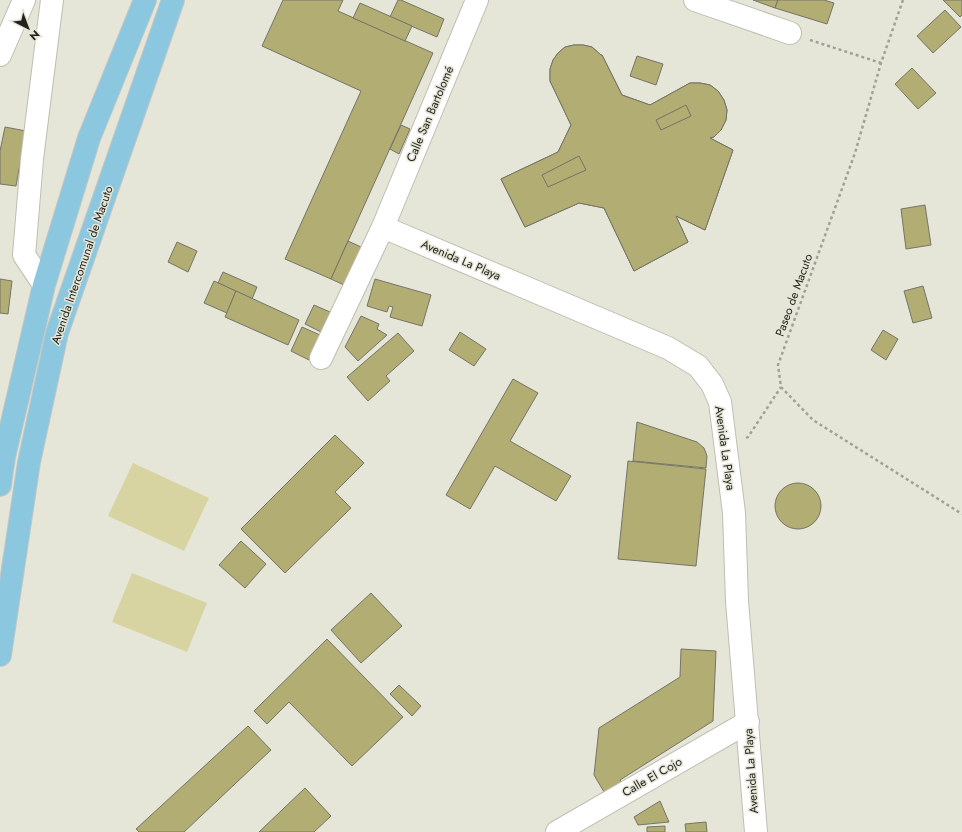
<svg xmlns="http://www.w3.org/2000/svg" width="962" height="832" viewBox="0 0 962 832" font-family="Jost,sans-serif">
	<rect width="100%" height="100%" fill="#e6e6d8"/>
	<g fill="#d8d4a2">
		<polygon points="133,463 209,498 184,551 108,516"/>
		<polygon points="132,573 207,603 187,652 112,622"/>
	</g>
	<g fill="#b1ad73" stroke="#757469" fill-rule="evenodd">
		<polygon points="283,0 343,0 338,11 433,53 331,279 285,259 361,91 262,46"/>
		<polygon points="398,0 401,0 444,19 437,37 390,17"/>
		<polygon points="753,0 778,0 775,8"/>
		<polygon points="778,0 824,0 834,3 827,24 775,8"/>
		<polygon points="943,0 962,0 962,15 960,17"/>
		<polygon points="360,3 412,26 405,41 353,18"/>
		<polygon points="945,10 961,27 933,53 917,36"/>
		<path d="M574,45H583L592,47L601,55H602L622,95L650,105L690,83H700L710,85L718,91L724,100L727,110L726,120L721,130L714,137L710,138L733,150L705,230L676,216L688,242L634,271L604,208L579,203L525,227L501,179L558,152L571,125L550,81V69L553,60L558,53L565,47ZM613,137H620L627,140L631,146L634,152V159L631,166L625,171L619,173H612L605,170L600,165L597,159L598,151L600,145L606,140Z"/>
		<path d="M574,45H583L592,47L601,55H602L622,95L650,105L690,83H700L710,85L718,91L724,100L727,110L726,120L721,130L714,137L710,138L733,150L705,230L676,216L688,242L634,271L604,208L579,203L525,227L501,179L558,152L571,125L550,81V69L553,60L558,53L565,47ZM686,105L691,116L661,130L656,120ZM579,156L586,170L548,187L542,175Z"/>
		<polygon points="637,56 663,64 656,85 630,76"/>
		<polygon points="912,68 936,93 918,109 895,84"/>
		<polygon points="401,125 410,129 399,154 390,149"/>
		<polygon points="5,127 26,131 16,186 0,184 0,151"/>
		<polygon points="925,205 931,245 906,249 901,209"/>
		<polygon points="348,241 361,247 344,285 331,279"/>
		<polygon points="177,242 197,251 188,272 168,262"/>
		<polygon points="223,272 257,287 252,299 218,283"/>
		<polygon points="0,279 12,281 8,314 0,313"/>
		<polygon points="375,279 431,295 422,326 390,317 393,307 389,306 387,312 367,306"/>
		<polygon points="214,281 236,291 227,313 204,303"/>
		<polygon points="923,286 932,318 913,323 904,291"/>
		<polygon points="236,291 299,320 288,345 225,317"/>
		<polygon points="314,305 330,312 321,332 305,324"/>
		<polygon points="361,316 379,324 377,329 387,335 358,361 345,347"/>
		<polygon points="302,327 320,335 309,360 291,351"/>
		<polygon points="883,330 898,339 886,360 871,350"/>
		<polygon points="460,332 486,349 474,366 449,350"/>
		<polygon points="398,333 414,351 386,376 390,381 368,401 347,377"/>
		<polygon points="513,379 538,393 510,441 571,476 556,501 495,466 470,509 446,495"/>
		<polygon points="637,422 697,442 704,448 707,456 706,468 633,461"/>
		<polygon points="335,435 364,463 335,492 351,508 285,573 241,529"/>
		<polygon points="628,461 706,469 696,566 618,559"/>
		<circle cx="798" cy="506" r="23"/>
		<polygon points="241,541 266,564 245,588 219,565"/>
		<polygon points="371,593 402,626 361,663 331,630"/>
		<polygon points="327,639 403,717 352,766 289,702 267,724 254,711"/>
		<polygon points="681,649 716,651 713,721 620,780 624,786 607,797 594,775 599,728 680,677"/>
		<polygon points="399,685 421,706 412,716 390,694"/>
		<polygon points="248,726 271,750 184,832 139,832 136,829"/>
		<polygon points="305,788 331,816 314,832 259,832"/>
		<polygon points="660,801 669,822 638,825 634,817"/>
		<polygon points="706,822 707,832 686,832 685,824"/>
		<polygon points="665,826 665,832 647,832 647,827"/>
	</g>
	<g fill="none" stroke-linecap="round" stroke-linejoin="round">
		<defs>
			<g id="minor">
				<polyline points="695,0 790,33"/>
				<polyline points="0,55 24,0"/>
				<polyline points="383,227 668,348 698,366 712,384 720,402 734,513 737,601 756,832"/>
				<polyline points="44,285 24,255 32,159 52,0"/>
				<polyline points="321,358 383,227 477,0"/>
				<polyline points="557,832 748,722"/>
			</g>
			<g id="major">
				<polyline points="0,485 4,457 44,285 89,138 145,0"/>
				<polyline points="0,655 29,462 57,333 173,0"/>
			</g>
		</defs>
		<use href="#minor" stroke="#bfbeb2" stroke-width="24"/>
		<use href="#major" stroke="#c6c6c4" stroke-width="24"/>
		<g stroke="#a0a096" stroke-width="2.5" stroke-dasharray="3 3" stroke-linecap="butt">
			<polyline points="903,0 881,63 855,153 778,365 781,387 813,420 962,514"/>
			<polyline points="810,40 881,63"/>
			<polyline points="746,438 748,437 781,387"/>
		</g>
		<use href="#minor" stroke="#fff" stroke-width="22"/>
		<use href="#major" stroke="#8bc8e0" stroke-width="22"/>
	</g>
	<g text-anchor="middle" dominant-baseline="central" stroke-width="3" stroke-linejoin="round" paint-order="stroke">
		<g font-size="12" fill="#23231e" stroke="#e6e6d8">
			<text transform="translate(430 114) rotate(-67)">Calle San Bartolomé</text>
			<text transform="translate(461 260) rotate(23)">Avenida La Playa</text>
			<text transform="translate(82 265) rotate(-71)">Avenida Intercomunal de Macuto</text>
			<text transform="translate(794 295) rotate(-70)">Paseo de Macuto</text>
			<text transform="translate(725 448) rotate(82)">Avenida La Playa</text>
			<text transform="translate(751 771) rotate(-94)">Avenida La Playa</text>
			<text transform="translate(652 777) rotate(-30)">Calle El Cojo</text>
		</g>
	</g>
	<g transform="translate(28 28) rotate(138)" stroke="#e6e6d8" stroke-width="3" paint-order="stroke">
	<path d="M0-3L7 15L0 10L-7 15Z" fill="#23231e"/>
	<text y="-6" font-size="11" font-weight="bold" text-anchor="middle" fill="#23231e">N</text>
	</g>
</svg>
